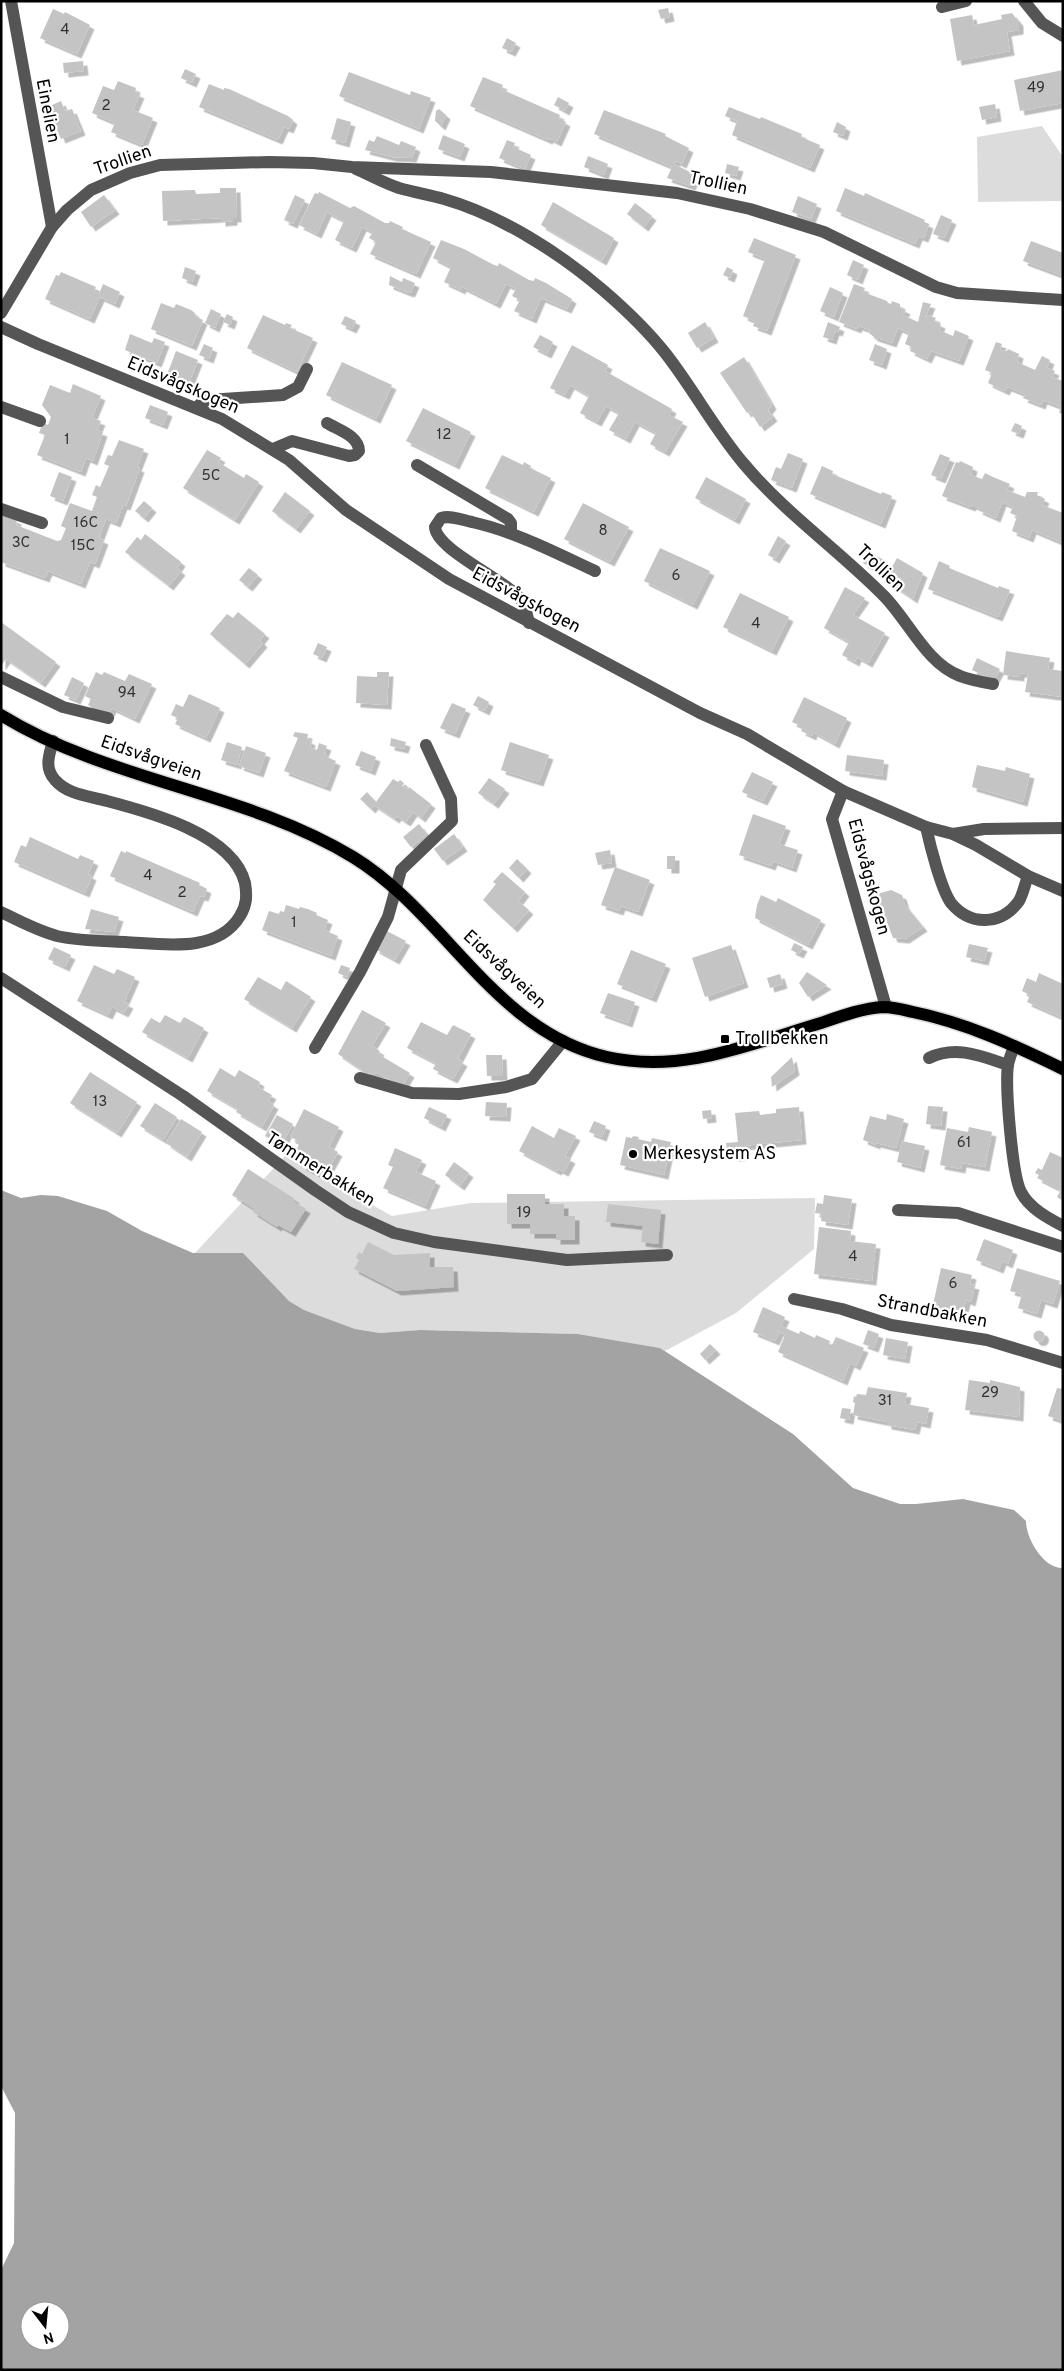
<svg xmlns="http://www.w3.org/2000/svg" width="1064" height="2371" viewBox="0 0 1064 2371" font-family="Overpass,sans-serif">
	<defs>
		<filter id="shadow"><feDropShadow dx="4.5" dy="4.5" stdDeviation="0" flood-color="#0004"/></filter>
	</defs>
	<rect width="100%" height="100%" fill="#fff"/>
	<g fill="#dcdcdc">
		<polygon points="1042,126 1063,157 1063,201 978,202 977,137"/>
		<polygon points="285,1156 392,1216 471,1203 815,1198 814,1249 736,1313 665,1351 660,1348 578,1334 420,1330 380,1333 355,1329 304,1310 289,1301 276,1289 195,1253"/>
	</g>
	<path fill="#a3a3a3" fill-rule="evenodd" d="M1,1190L21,1198L41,1195L58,1196L107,1211L142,1231L193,1253H243L289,1301L304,1310L355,1329L380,1333L420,1330L578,1334L660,1348L793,1434L853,1488L900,1504H916L963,1499L1014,1510L1026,1521C1026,1539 1044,1569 1063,1568V2370H1V2270L14,2243L15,2113L1,2086ZM30,2311H60V2341H30Z"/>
	<g fill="#c4c4c4" filter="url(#shadow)">
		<polygon points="668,8 670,17 661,19 658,10"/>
		<polygon points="53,9 64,14 65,12 90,25 77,54 40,38"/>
		<polygon points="1012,13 1019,22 1019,30 1007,32 1010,51 957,61 950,19 972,15 974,25 1002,19 1001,15"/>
		<polygon points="507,38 516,43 511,52 502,48"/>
		<polygon points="83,61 84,71 64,73 63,63"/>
		<polygon points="185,69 196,74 192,83 181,78"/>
		<polygon points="1063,70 1063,103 1020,111 1014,80"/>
		<polygon points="349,72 410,95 411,91 431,98 419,129 339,96"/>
		<polygon points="483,77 503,85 501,89 560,115 559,118 566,122 557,142 549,138 548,140 470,106"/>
		<polygon points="118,81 136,88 135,92 140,94 133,110 153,118 142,145 111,132 115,123 92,113 103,86 114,90"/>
		<polygon points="209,84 224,90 224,88 229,89 288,116 293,120 289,129 284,127 278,140 199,107"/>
		<polygon points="558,97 569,103 565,111 554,105"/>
		<polygon points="61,101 65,111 72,109 81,131 61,139 53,120 48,122 43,109"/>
		<polygon points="995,104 997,117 982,120 979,107"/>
		<polygon points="729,107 760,119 761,117 802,134 801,137 820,145 810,168 732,135 737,121 725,116"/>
		<polygon points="439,109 446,115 441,126 435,121 436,111"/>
		<polygon points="604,110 666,134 665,136 689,148 682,164 676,161 674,164 696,175 691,186 667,178 672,167 594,134"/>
		<polygon points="337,118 351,122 345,143 331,139"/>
		<polygon points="837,122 846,127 843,136 833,132"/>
		<polygon points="443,135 465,144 460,157 438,149"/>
		<polygon points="377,136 399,145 401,141 416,147 412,158 392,157 365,150 369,140 374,142"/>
		<polygon points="507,140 515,143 513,147 531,155 525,169 499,158"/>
		<polygon points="588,156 608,164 604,175 584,167"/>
		<polygon points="727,164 739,167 736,176 725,173"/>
		<polygon points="220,188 236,188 237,218 233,218 233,221 221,222 221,218 163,221 162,191 195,190 196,194 220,193"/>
		<polygon points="845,188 864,196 865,193 925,220 924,222 929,224 924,238 918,236 915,244 836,211"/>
		<polygon points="319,192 350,208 354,206 385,223 389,223 390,221 403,227 402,229 431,242 416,274 370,254 376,242 369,238 373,232 362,227 352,248 335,240 344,221 327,212 317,234 299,225 315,193 318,194"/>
		<polygon points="104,195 115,210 91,227 81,212"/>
		<polygon points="295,195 305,200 293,224 284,220"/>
		<polygon points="798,196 817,204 811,219 792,212"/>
		<polygon points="553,202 614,238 602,261 541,225"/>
		<polygon points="635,203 652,216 644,227 627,214"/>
		<polygon points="941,215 952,220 944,238 933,234"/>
		<polygon points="754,238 796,255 767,331 753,326 755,321 743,316 765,259 748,252"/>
		<polygon points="441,240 464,249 494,265 498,266 499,263 529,280 534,281 535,278 546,283 572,299 567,309 541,298 532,319 514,311 520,300 512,296 516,289 506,284 496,304 462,287 461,290 444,282 451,267 433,258"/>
		<polygon points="1031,241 1063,253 1063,276 1023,261"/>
		<polygon points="853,260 864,265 858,280 847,275"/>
		<polygon points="185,267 196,271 192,282 182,278"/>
		<polygon points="727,267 733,270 730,278 723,275"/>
		<polygon points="61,272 96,287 94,291 99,294 103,284 120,292 115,304 100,297 90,319 45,299 56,275 59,276"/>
		<polygon points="390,276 402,282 403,278 415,283 411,292 409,293 389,285"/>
		<polygon points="854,284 865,288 863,292 887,301 888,303 891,304 892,301 900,304 900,307 906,310 903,315 918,322 923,302 931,304 925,318 928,315 936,318 934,321 941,324 939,330 953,336 955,330 969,336 959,361 931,351 927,359 910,351 912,347 905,344 909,333 898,328 892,343 874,337 869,333 870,330 858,326 857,329 839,322"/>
		<polygon points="830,287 843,293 834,317 820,311"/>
		<polygon points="161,303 174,308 176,304 191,310 195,313 194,316 203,320 192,346 151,329"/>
		<polygon points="211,309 221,314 215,328 205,323"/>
		<polygon points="227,314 233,317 230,325 223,322"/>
		<polygon points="263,315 285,325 286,323 292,325 290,328 313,338 297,372 247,348"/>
		<polygon points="345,316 356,321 352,329 341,324"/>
		<polygon points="705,322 714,338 697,348 688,333"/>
		<polygon points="828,322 840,327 838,332 835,331 832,340 823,337"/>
		<polygon points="130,334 152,343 154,338 165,342 157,363 125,350"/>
		<polygon points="540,335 553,342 547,354 533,347"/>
		<polygon points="996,342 1002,344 1000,350 1007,351 1008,349 1019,354 1017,362 1035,370 1042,356 1050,360 1047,368 1055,371 1052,377 1063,381 1063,414 1059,413 1061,407 1043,400 1041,405 1023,398 1025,394 1007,387 1005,391 988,383 992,373 985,370"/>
		<polygon points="204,344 213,348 209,359 199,355"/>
		<polygon points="875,344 887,349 882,365 869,360"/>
		<polygon points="572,345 608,365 605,371 672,409 669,415 683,422 665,452 650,444 656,433 635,422 626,439 609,430 619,413 606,406 597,422 580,413 589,396 570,385 565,395 550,388"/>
		<polygon points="176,351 198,360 189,383 167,375"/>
		<polygon points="744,357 772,405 768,410 773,417 760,427 750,411 747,413 720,373"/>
		<polygon points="342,362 392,385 376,419 326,395"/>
		<polygon points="73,384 101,396 92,418 101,421 97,430 103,432 93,461 86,458 81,472 37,455 45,435 39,433 43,422 48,425 51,417 42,405 50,385 70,393"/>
		<polygon points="150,405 168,412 163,425 145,418"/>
		<polygon points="423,408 471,432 455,465 406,441"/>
		<polygon points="1015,423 1022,426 1019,434 1011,431"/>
		<polygon points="119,440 144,449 137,467 140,468 126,506 123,505 116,523 106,519 99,538 104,540 95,564 90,562 81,584 48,571 45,578 1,562 1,514 17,520 16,525 57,541 61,540 66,528 61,526 70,503 92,511 97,497 92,495 96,485 100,487 109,466 104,464 108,455 112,456"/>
		<polygon points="207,450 221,458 218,462 244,478 246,474 259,482 235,520 183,488"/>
		<polygon points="788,453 803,459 792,488 771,480 776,467 781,469"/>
		<polygon points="940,454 950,458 941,479 931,475"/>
		<polygon points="502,455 523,465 524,462 531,466 530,468 551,478 534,512 485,488"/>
		<polygon points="960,461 973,467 971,475 982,479 985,473 993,477 1010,484 1007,490 1025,497 1027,492 1038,492 1037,495 1045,499 1042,505 1063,513 1063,543 1032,530 1029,538 1012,531 1017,516 1010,513 1013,507 1002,502 996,518 978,510 979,508 972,505 971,507 942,496 956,462 959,463"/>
		<polygon points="822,466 833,471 832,474 881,494 882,492 892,496 881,524 810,494"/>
		<polygon points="59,472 72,477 63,501 50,496"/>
		<polygon points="706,477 746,499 735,520 695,498"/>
		<polygon points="285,492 310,511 296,529 272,511"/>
		<polygon points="144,501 152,508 144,518 135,511"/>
		<polygon points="583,503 629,527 610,562 564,539"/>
		<polygon points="145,534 181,562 177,568 181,571 169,586 125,552 137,537 141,540"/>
		<polygon points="778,536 786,541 775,559 768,555"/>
		<polygon points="660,548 710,571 693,605 644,581"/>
		<polygon points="869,552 886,561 880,573 863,563"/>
		<polygon points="897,558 923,573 913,599 885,580"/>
		<polygon points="939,561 950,566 949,568 998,588 999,586 1010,590 998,617 928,589"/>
		<polygon points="249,568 258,575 248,587 239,580"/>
		<polygon points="845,587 865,598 853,615 885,633 868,663 857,657 855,662 842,655 849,642 824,628"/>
		<polygon points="740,593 789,617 772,651 723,627"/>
		<polygon points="238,612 265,634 260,640 263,643 245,664 210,634 227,614 233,618"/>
		<polygon points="1,622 56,662 41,683 6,659 1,666"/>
		<polygon points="318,643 327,647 322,658 313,654"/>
		<polygon points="1006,651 1050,658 1048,669 1063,671 1063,697 1025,692 1028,674 1020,673 1020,677 1003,675"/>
		<polygon points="977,658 1000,669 994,680 972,670"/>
		<polygon points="96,672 102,675 104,672 125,681 129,674 152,684 135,719 112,708 109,714 95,710 88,705 91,699 85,696"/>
		<polygon points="377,672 389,672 387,705 356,703 357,676 377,677"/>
		<polygon points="72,677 84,683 76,700 64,695"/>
		<polygon points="189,694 220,708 206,738 175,724 178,718 171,715 176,704 183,707"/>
		<polygon points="478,696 489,702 485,711 473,705"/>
		<polygon points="804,697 847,718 835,744 813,732 812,736 801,731 803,727 792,722"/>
		<polygon points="452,703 466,709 455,734 440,728"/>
		<polygon points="295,732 308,734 307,739 311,741 310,747 317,750 319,743 327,746 324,753 327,755 326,757 336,761 326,787 284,771 298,738 293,736"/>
		<polygon points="391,738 406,742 404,749 390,746"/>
		<polygon points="227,742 242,747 237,765 221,760"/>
		<polygon points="510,742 549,755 539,782 501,770"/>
		<polygon points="246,746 266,753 259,773 239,766"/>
		<polygon points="361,751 376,757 371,771 355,765"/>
		<polygon points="847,755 884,760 882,776 845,771"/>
		<polygon points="977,765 1005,771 1006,767 1030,774 1023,802 972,787"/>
		<polygon points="752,772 773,782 763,801 742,792"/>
		<polygon points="489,778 505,789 494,804 478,793"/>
		<polygon points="393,779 398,782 400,780 404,783 402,786 408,789 409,787 431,804 421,818 413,812 406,822 397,816 395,819 374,805 371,809 360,799 367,792 376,802"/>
		<polygon points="753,814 786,826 779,844 798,850 792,868 773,861 771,866 739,855"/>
		<polygon points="419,824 427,834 411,847 403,837"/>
		<polygon points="454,834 463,847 443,861 434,849"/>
		<polygon points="30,837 78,859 80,855 94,861 88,874 92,876 85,893 14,862 21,845 26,847"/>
		<polygon points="610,850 612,863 598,865 595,853"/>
		<polygon points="121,851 126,853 126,851 200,883 199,885 207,889 204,897 200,896 193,912 110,876"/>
		<rect x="667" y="856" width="8" height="13"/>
		<polygon points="517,859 527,869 519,878 509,868"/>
		<polygon points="615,867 650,880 638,912 621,906 619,911 601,905"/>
		<polygon points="502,872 525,892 518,901 529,910 513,928 483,900 496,884 493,882"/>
		<polygon points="891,890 902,895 905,905 923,927 905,939 893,938 882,909 878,910 875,899 878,898 877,894"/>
		<polygon points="761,895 776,902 778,898 821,920 808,945 755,918 757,905"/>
		<polygon points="286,905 299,909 300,907 308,909 317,913 316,915 328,920 324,930 338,936 331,956 262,930 269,911 279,914 280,911 284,912"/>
		<polygon points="91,909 119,917 114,932 85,929"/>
		<polygon points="385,930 406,941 395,960 375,949"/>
		<polygon points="794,943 803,947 799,954 791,950"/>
		<polygon points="969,944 988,948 984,961 966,957"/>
		<polygon points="731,945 744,983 705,997 692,958"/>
		<polygon points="54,947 71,955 65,967 48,959"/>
		<polygon points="631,950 666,964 652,998 617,984"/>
		<polygon points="94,965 114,974 117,969 135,977 124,1002 129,1004 124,1013 112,1007 108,1015 77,1001"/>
		<polygon points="341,965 350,968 347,977 338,973"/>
		<polygon points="807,972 827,985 808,997 799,983"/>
		<polygon points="1039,973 1063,984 1063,1018 1027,1002 1030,995 1022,991 1027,978 1036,982"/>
		<polygon points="780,974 783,984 770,988 767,978"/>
		<polygon points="258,977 281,990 286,981 311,997 292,1028 244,999"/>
		<polygon points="608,993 635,1002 628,1023 600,1013"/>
		<polygon points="362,1010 386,1023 372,1046 380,1051 378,1054 410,1073 402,1087 380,1074 366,1073 338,1054"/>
		<polygon points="165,1015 180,1023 184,1017 204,1028 188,1058 142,1032 151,1018 160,1023"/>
		<polygon points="421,1022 447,1035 453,1025 471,1034 458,1059 463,1062 453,1079 433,1069 436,1063 407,1048"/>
		<polygon points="486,1055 502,1055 503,1076 487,1076"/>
		<polygon points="792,1057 795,1071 772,1087 771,1077"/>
		<polygon points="220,1068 235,1077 239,1070 260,1082 258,1087 272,1095 268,1101 274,1105 262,1127 236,1112 238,1109 207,1091"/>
		<polygon points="90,1072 137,1102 117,1133 70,1103"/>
		<polygon points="486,1102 507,1103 506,1117 485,1116"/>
		<polygon points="155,1103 177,1117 163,1140 140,1126"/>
		<polygon points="928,1106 943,1107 941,1126 926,1124"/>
		<polygon points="429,1107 447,1115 441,1127 424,1118"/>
		<polygon points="799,1107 802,1140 742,1146 743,1156 735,1157 727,1151 726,1143 738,1142 735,1113 759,1111 760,1115 776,1113 776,1109"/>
		<polygon points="304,1109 339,1127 329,1147 338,1152 324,1177 302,1166 306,1157 295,1152 299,1145 295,1143 297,1140 290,1137"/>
		<polygon points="711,1110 712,1118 703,1119 702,1111"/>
		<polygon points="887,1114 904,1119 896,1148 876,1143 876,1145 863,1140 870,1116 886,1120"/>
		<polygon points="277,1115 293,1124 281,1145 265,1136"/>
		<polygon points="181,1119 202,1132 187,1157 166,1143"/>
		<polygon points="594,1121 606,1126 602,1137 589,1132"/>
		<polygon points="532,1126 554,1138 559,1128 576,1136 565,1156 571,1159 564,1172 558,1169 557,1171 519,1151"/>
		<polygon points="969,1127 992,1132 985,1167 962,1163 961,1169 940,1165 947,1128 968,1132"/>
		<polygon points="633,1136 639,1137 638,1139 651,1142 652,1138 671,1142 664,1175 620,1165 626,1137 632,1138"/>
		<polygon points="902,1141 925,1146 920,1168 897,1162"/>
		<polygon points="395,1148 422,1160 416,1172 436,1181 425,1206 383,1188 393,1167 388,1165"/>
		<polygon points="1050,1152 1063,1158 1063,1201 1057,1197 1061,1190 1037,1178 1039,1175 1035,1173 1038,1168 1042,1170"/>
		<polygon points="454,1162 469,1173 460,1186 445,1175"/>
		<polygon points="248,1169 295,1199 293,1201 306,1209 291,1232 278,1225 277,1227 253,1212 254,1209 232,1195"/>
		<polygon points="507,1194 545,1194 545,1204 564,1204 564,1216 575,1216 575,1240 556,1240 556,1234 530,1234 530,1224 507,1224"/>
		<polygon points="824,1195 852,1199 848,1225 821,1221 822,1214 815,1213 817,1203 823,1204"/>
		<polygon points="608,1204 661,1210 658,1244 641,1242 643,1226 606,1222"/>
		<polygon points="819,1227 851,1231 850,1241 876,1244 872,1281 814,1274"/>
		<polygon points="984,1239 1013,1250 1008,1264 1002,1261 999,1269 976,1260"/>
		<polygon points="368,1242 394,1255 430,1253 430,1267 453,1267 454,1287 397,1291 354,1269 359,1260 356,1258 357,1255 359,1252 362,1254"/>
		<polygon points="941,1268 972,1275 970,1284 975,1285 971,1302 966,1300 963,1313 933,1305"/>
		<polygon points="1017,1268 1060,1281 1053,1304 1041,1300 1037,1314 1018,1308 1022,1294 1010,1291"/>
		<polygon points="763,1307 785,1317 781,1326 799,1334 800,1331 815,1338 816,1335 830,1341 829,1344 832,1345 836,1337 864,1348 856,1366 850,1363 843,1381 778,1352 785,1335 779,1332 775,1341 753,1332"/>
		<polygon points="868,1330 879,1334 874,1348 863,1344"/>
		<circle cx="1039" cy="1336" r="5.5"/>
		<polygon points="886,1338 908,1342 905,1359 883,1355"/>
		<polygon points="710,1344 716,1350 705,1360 700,1354"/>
		<polygon points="969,1380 990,1383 990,1380 1020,1387 1019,1417 965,1410"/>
		<polygon points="868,1387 907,1393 905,1404 929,1408 926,1424 917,1422 915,1430 887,1425 887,1422 853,1415 855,1403 853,1402 854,1396 856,1397 857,1394 866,1395"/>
		<polygon points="1057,1388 1063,1389 1063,1421 1048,1416"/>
		<polygon points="842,1408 851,1409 849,1420 840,1418"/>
	</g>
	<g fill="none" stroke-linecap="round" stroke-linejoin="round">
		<defs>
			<path id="major" d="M1,715C110,782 244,791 353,857C445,913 495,1032 607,1057C682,1074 750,1044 821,1023C841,1016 863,1008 884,1007C893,1007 904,1010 913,1012C966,1023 1014,1045 1063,1069"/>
		</defs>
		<use href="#major" stroke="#dbdbdb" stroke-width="15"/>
		<g stroke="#555" stroke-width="12">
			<polyline points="11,1 52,227"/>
			<polyline points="1024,1 1042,23 1063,36"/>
			<polyline points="942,7 966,1"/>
			<path d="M356,169C370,175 384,183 399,188C413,192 429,195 444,199C500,215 560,253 604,291C626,310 648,331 666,354C694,390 715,430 744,464C786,514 840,551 885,597C909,622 927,664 960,676C970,680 982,682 993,684"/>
			<polyline points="1,313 52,227 67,210 91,190 130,173 160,165 269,162 313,163 352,167 491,172 677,193 750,209 824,232 936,287 957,293 1063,300"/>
			<polyline points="1,327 38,344 222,419 289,460 346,510 449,579 700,713 747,734 843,791 832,819 886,1007"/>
			<polyline points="1,407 40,421"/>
			<polyline points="197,408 200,404 208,400 283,395 298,387 307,369"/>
			<path d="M273,449L292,441L349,456L355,455L359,451C359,436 339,430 327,423"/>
			<polyline points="417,465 508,519 511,523 511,533"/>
			<polyline points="1,509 42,523"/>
			<path d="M529,623C527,616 526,607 522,601C507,580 436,550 435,527L441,518C451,515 462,520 472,522C516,532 554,552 595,571"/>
			<polyline points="1,677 63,707 108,718"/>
			<polyline points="843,791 926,827 953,834 976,845 1028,876 1063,891"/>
			<path d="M926,827C930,845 941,889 951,903C970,926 1001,926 1019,901C1023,894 1025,884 1028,876"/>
			<polyline points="953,834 984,829 1063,828"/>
			<path d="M1,912C19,921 38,931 57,936C79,941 102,941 125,942C163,944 217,954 240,916C247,905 247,895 245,883C233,834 149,812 107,801C90,796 68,795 55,780C44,768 49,755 53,741"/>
			<polyline points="1,978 183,1096 315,1190 348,1212 394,1233 434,1242 567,1260 667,1255"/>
			<path d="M1014,1046C1012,1052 1009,1059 1008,1065C1005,1086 1012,1175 1021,1192C1029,1208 1048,1218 1063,1226"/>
			<polyline points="315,1048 360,972 388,917 401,870 452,821 451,799 426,745"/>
			<path d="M929,1058C956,1045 981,1056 1008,1065"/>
			<polyline points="360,1078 412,1093 459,1094 506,1087 532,1079 563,1041"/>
			<polyline points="898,1210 958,1213 1063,1247"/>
			<polyline points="794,1299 842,1309 891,1325 987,1340 1063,1363"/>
		</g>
		<use href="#major" stroke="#000" stroke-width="12"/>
	</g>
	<g fill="#000" stroke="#fff" stroke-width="2">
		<rect x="720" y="1034" width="10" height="10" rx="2.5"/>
		<circle cx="633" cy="1154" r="5"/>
	</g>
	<g text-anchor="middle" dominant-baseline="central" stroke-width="4.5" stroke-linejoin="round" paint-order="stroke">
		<g font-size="15" fill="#313131">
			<text x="65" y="30">4</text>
			<text x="1036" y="88">49</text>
			<text x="106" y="106">2</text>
			<text x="444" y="435">12</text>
			<text x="67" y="440">1</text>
			<text x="211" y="476">5C</text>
			<text x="86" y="523">16C</text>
			<text x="603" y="531">8</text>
			<text x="21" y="543">3C</text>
			<text x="83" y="546">15C</text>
			<text x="676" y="576">6</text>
			<text x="756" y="624">4</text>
			<text x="127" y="693">94</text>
			<text x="148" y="876">4</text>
			<text x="182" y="893">2</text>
			<text x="294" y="923">1</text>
			<text x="100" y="1102">13</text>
			<text x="964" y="1143">61</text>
			<text x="524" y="1213">19</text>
			<text x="853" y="1257">4</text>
			<text x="953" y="1284">6</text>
			<text x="990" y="1393">29</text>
			<text x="885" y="1401">31</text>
		</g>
		<g font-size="18" fill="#000" stroke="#fff">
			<text transform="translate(47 111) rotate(79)">Einelien</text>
			<text transform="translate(123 161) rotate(-19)">Trollien</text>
			<text transform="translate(718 184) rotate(12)">Trollien</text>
			<text transform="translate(183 386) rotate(23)">Eidsvågskogen</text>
			<text transform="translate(880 569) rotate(44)">Trollien</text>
			<text transform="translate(526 601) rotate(28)">Eidsvågskogen</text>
			<text transform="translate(151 759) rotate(19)">Eidsvågveien</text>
			<text transform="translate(868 877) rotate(75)">Eidsvågskogen</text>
			<text transform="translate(504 970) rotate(43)">Eidsvågveien</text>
			<text transform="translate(320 1170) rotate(32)">Tømmerbakken</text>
			<text transform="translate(932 1312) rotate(11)">Strandbakken</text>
		</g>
		<g font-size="18" fill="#000" stroke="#fff" text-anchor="start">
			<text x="735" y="1039">Trollbekken</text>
			<text x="643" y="1154">Merkesystem AS</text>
		</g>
	</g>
	<rect width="1064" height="2371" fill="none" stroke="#000000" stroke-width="5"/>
	<g transform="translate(45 2326) rotate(164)"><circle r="24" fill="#ffffff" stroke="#999999"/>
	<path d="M0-4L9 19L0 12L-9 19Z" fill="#000000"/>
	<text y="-8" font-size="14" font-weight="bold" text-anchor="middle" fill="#000000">N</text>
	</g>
</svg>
